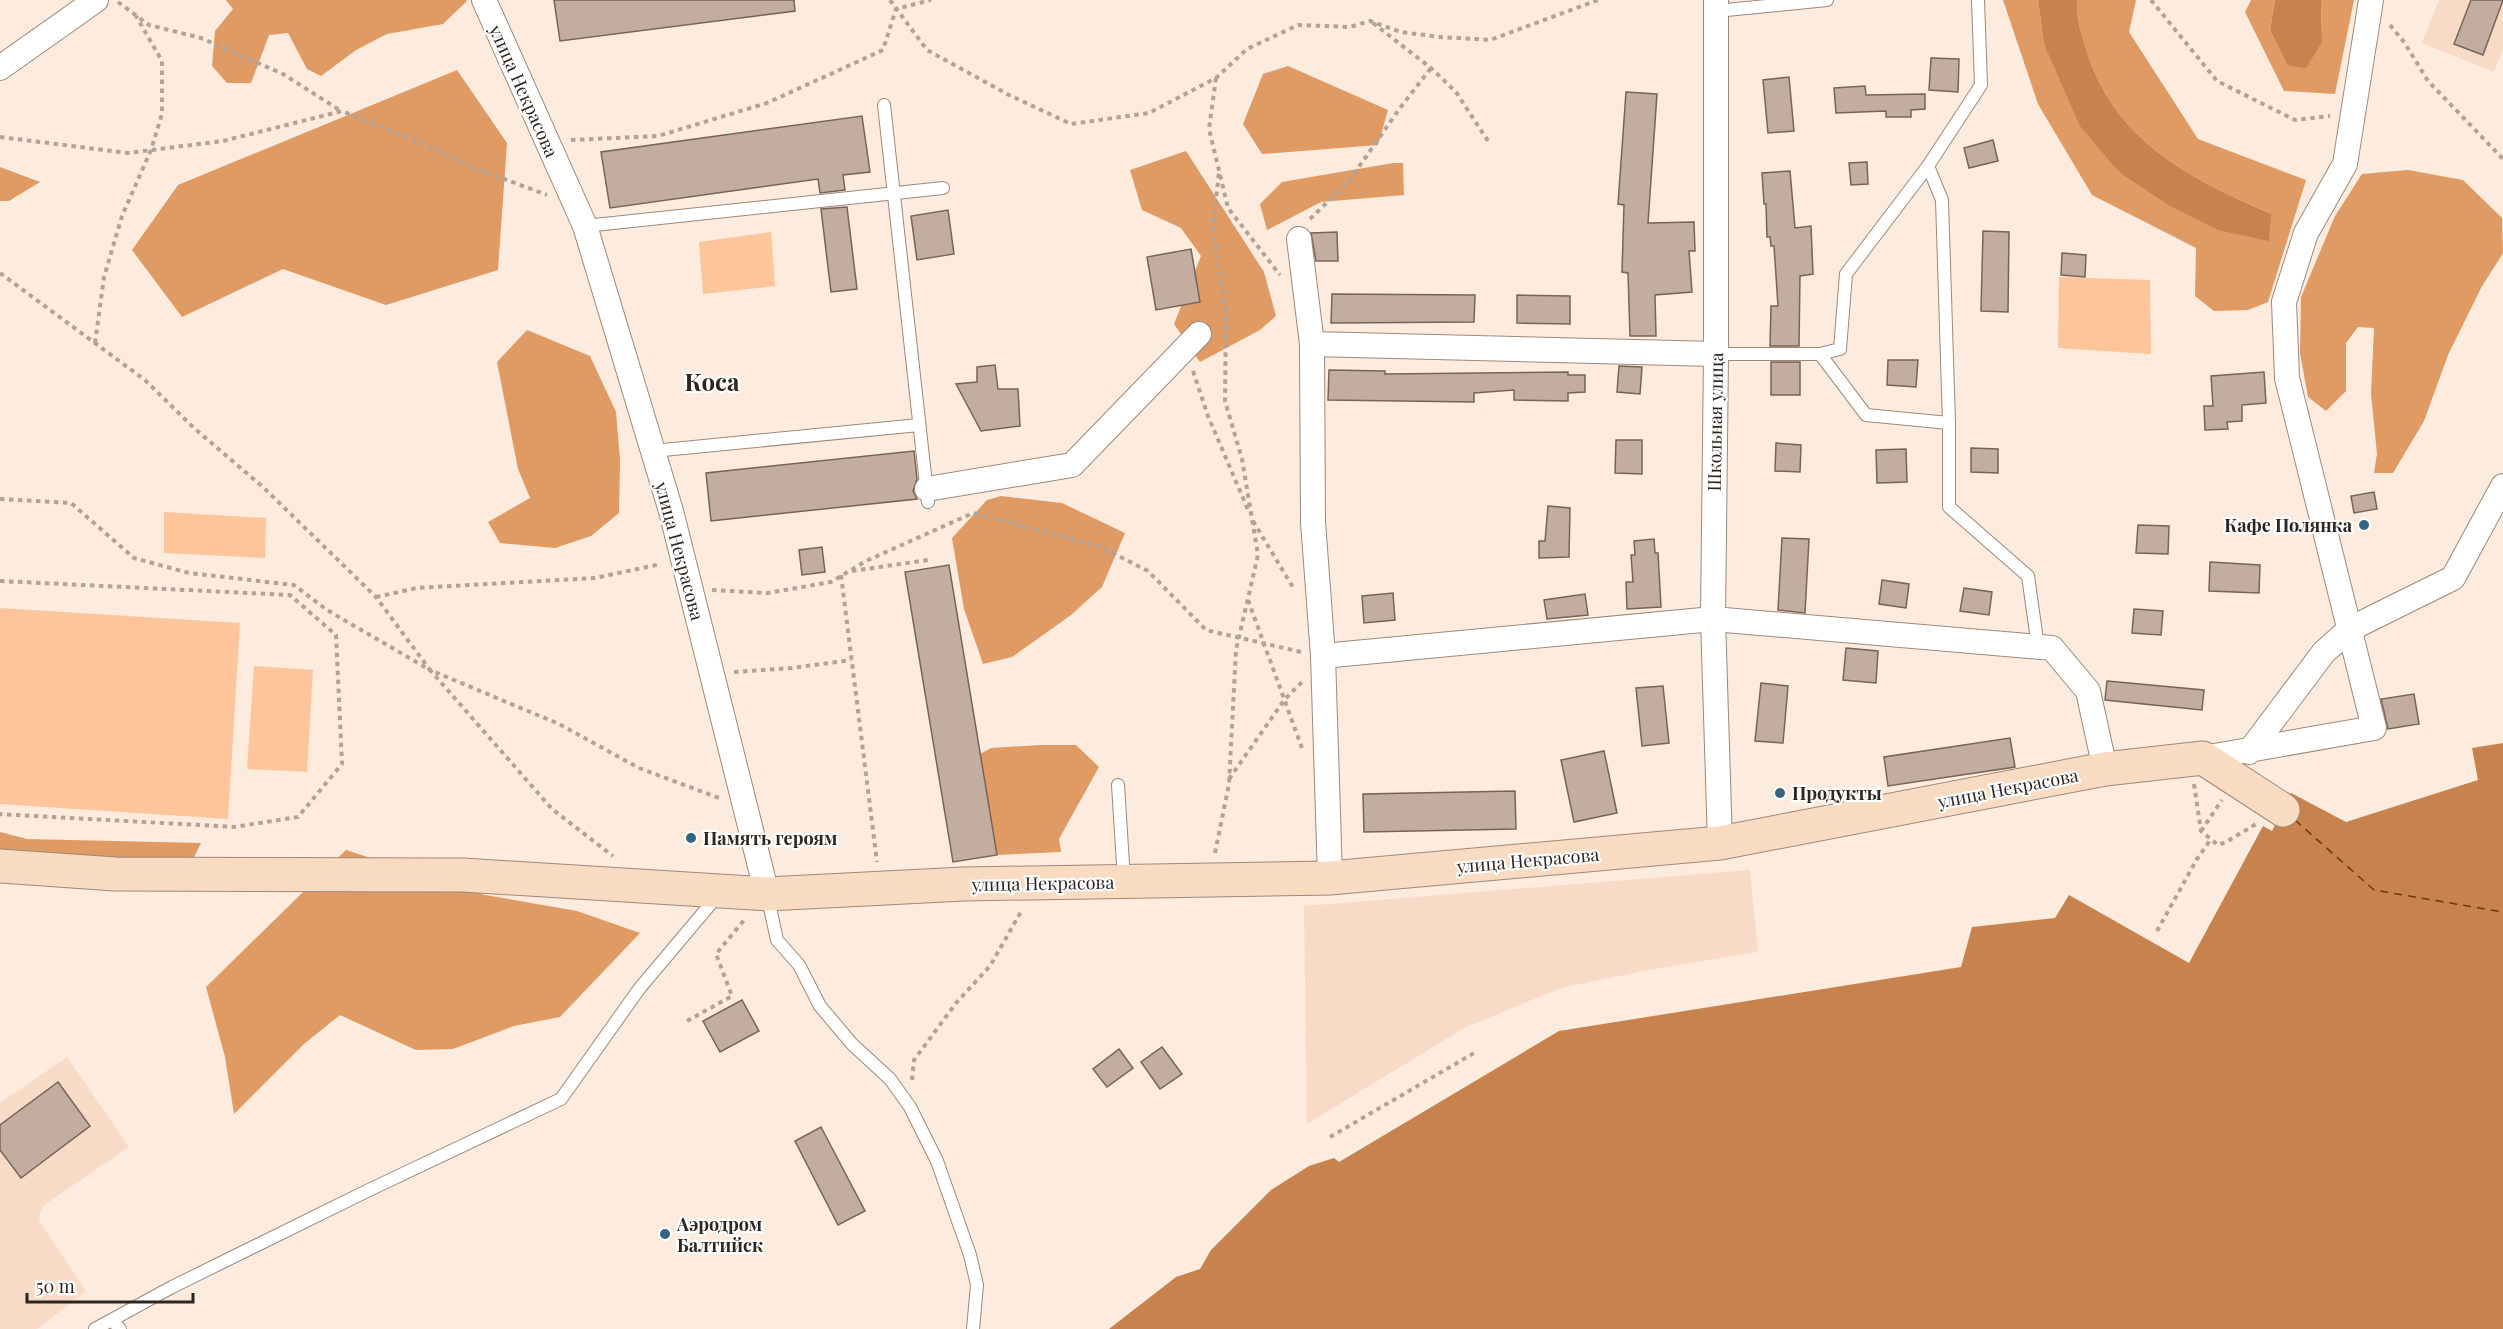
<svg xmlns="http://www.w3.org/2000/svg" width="2503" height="1329" viewBox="0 0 2503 1329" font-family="'Playfair Display',serif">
	<rect width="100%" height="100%" fill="#fdebde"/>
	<g fill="#f8dbc7">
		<polygon points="2439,0 2503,0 2503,49 2494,72 2422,43"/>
		<polygon points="1750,870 1758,952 1643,971 1561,988 1464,1028 1307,1124 1304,906"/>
		<polygon points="67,1057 129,1147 44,1205 39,1216 40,1222 86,1291 37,1329 0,1329 0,1103"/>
	</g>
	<g fill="#fec59b">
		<polygon points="771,232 775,286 703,294 699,242"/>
		<polygon points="2059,277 2150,280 2151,354 2058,348"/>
		<polygon points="164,512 266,518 265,558 164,553"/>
		<polygon points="0,608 240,623 228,819 0,804"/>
		<polygon points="254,666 313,670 307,772 247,769"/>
	</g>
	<g fill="#e09a64">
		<polygon points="226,0 466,0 467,1 443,24 387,34 356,50 321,76 307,69 288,33 269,35 251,83 227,83 212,66 215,31 233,9"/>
		<path d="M2003,0H2038L2044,44L2119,172L2271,214C2189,178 2114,141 2086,49C2081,32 2076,18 2077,0H2136L2129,32L2198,139L2306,180L2268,302L2248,310L2214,311L2195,296L2196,248L2092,195L2038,104Z"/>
		<polygon points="2251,0 2275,0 2270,30 2287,65 2322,42 2321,0 2354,0 2335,94 2284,91 2245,12"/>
		<polygon points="1288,66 1388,110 1378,145 1262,154 1243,124 1263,74"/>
		<polygon points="457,70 507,143 498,270 386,305 283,269 182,317 132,250 178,185"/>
		<polygon points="1186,151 1264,272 1276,316 1260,330 1200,362 1174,324 1201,256 1181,228 1142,210 1130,170"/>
		<polygon points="1393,163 1403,163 1404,195 1321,202 1267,230 1260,204 1282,182"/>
		<polygon points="0,167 40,182 9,201 0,201"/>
		<polygon points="2408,170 2463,180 2502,218 2503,253 2481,288 2448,355 2424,421 2393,473 2374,473 2377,454 2371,394 2374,328 2358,327 2346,343 2346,391 2326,411 2308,397 2300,353 2301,297 2335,216 2362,174"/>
		<polygon points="527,330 590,356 616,412 620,460 619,513 591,536 555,548 500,543 488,522 530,498 518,469 497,362"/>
		<polygon points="1001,496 1062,503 1125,533 1102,587 1071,615 1012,657 983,664 964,609 952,538 987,500"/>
		<polygon points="1040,745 1076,745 1099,767 1059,839 1061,852 997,855 980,754 991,748"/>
		<polygon points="0,832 27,839 201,843 190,865 0,858"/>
		<polygon points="346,850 485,895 577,911 640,933 560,1017 514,1026 453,1049 416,1050 340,1015 304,1044 234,1114 225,1057 206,987"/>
	</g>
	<g fill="#c7824d">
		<path d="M2038,0H2077C2076,18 2081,32 2086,49C2114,141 2189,178 2271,214L2269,241L2218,230L2170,206L2119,172L2080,126L2044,44Z"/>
		<polygon points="2275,0 2321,0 2322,42 2306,68 2287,65 2270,30"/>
		<polygon points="2503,743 2503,1329 1109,1329 1176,1277 1200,1269 1211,1250 1271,1190 1309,1166 1334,1158 1339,1162 1559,1031 1961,967 1972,927 2055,918 2069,895 2189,963 2263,826 2272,831 2291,793 2346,822 2478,780 2472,748"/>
	</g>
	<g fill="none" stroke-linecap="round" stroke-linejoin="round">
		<polyline stroke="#683a11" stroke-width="1.5" stroke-dasharray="8 6" stroke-linecap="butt" points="2295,820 2374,890 2503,912"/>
	</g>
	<g fill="#c2ad9e" stroke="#776456" stroke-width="1.5">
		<polygon points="554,0 794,0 795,11 560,41"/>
		<polygon points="2471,0 2503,0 2483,55 2454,44"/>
		<polygon points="1931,58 1959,59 1958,92 1929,90"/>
		<polygon points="1789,77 1794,131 1768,133 1763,80"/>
		<polygon points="1865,86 1866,95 1925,94 1925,109 1911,110 1911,117 1886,117 1886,111 1836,113 1834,88"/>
		<polygon points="1626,92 1657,94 1648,223 1694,222 1695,251 1689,251 1692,292 1655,295 1656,336 1630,336 1628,273 1622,272 1624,205 1618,204"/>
		<polygon points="862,116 870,172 843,175 845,190 820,193 818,179 610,208 601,152"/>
		<polygon points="1993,140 1998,161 1969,168 1964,148"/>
		<polygon points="1867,162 1868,184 1851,185 1849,163"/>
		<polygon points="1790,171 1795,228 1811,226 1813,274 1800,276 1799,346 1770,346 1771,306 1778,306 1774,246 1771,246 1770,237 1767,237 1766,204 1764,204 1762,173"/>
		<polygon points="847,207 857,289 831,292 821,209"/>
		<polygon points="948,210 954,254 917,260 911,216"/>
		<polygon points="1983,231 2009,232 2008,312 1981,311"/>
		<polygon points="1337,232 1338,261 1316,261 1311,233"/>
		<polygon points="1191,249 1200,302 1156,310 1147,257"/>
		<polygon points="2062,253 2086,255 2085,277 2061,275"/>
		<polygon points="1332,294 1475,295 1474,322 1331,323"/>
		<polygon points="1517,295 1570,296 1570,324 1517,323"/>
		<polygon points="1888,360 1918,360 1916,387 1887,385"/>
		<rect x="1771" y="362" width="29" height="33"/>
		<polygon points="995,365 998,389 1018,389 1020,426 981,431 956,384 977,382 977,367"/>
		<polygon points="1619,366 1642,367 1640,394 1617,392"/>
		<polygon points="1329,370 1385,371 1385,374 1568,372 1568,375 1585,375 1585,392 1568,393 1568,401 1514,400 1514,390 1474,393 1474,402 1328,400"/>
		<polygon points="2264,372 2266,403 2242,405 2242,421 2227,422 2228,429 2205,430 2204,406 2213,406 2211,376"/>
		<polygon points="1616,440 1642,440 1642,474 1615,473"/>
		<polygon points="1776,443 1801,445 1800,472 1775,471"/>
		<polygon points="1971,448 1998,449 1998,473 1971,472"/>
		<polygon points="1906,449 1907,482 1877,483 1876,450"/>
		<polygon points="914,451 917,479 913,491 917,499 711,521 706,473"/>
		<polygon points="2374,492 2377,509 2354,513 2351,496"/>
		<polygon points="1548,506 1570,508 1569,557 1539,558 1539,541 1545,541"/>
		<polygon points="2138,525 2169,526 2168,554 2136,553"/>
		<polygon points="1782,538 1809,539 1805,613 1778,610"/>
		<polygon points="1654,539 1655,553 1658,553 1661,607 1627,609 1626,582 1633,582 1631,555 1635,555 1634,541"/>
		<polygon points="822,547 825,572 802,575 799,550"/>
		<polygon points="2210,562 2260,565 2259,593 2209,591"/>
		<polygon points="949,565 997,855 953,862 905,572"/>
		<polygon points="1882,580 1909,584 1906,608 1879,604"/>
		<polygon points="1964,588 1992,592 1989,615 1960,611"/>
		<polygon points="1393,593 1395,620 1364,623 1362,596"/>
		<polygon points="1585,594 1588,615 1547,619 1544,600"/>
		<polygon points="2134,609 2163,611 2161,635 2132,633"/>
		<polygon points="1846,648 1878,651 1876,683 1843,680"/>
		<polygon points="2107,681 2204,690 2202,710 2105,700"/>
		<polygon points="1761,683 1788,686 1783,743 1755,741"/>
		<polygon points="1663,686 1669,743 1642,746 1636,688"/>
		<polygon points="2414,694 2419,724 2388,729 2381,699"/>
		<polygon points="2010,738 2015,767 1888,786 1884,757"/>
		<polygon points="1604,751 1617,813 1574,822 1561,760"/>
		<polygon points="1515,791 1516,829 1364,832 1363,794"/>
		<polygon points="742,1000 759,1031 720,1052 703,1021"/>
		<polygon points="1162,1047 1182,1074 1160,1089 1141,1062"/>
		<polygon points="1119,1049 1133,1068 1107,1087 1093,1069"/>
		<polygon points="58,1082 90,1126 21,1178 0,1150 0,1125"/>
		<polygon points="821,1127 865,1211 838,1225 795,1141"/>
	</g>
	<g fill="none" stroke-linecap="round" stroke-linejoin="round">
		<defs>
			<g id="lane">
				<polyline points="1716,11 1827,0"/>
				<polyline points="884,105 928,502"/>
				<polyline points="1928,166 1942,200 1949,423"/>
				<polyline points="585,226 943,188"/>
				<polyline points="1716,354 1820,354 1840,349 1846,274 1928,166 1981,85 1978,0"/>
				<polyline points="1820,354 1866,415 1949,423 1949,507 2028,576 2038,647"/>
				<polyline points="653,451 919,425"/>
				<polyline points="1118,785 1124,880"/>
				<polyline points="767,894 777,940 799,965 820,1006 852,1044 890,1079 910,1107 937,1161 970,1255 977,1285 973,1329"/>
				<polyline points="112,1320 120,1329"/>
				<polyline points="95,1329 172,1287 369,1190 561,1099 639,989 719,894"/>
			</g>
			<g id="street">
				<polyline points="484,0 585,226 671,511 767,894"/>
				<polyline points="1716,0 1716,354 1713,619 1720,843"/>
				<polyline points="0,68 96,0"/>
				<polyline points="1299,239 1312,344 1313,522 1323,656 1330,878"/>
				<polyline points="1312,344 1716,354"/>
				<polyline points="927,489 1072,465 1199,334"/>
				<polyline points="1323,656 1713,619 2052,648 2088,691 2105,769"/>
				<polyline points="2249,752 2324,652 2350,629 2453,578 2503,486"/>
				<polyline points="2203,758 2374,728 2287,378 2284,302 2306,233 2345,164 2371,0"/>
			</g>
			<polyline id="secondary" points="0,866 115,874 463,875 767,894 964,884 1330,878 1720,843 2105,769 2203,758 2283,810"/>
		</defs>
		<use href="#lane" stroke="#9d897b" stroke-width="14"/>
		<use href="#street" stroke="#9d897b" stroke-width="26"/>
		<use href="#secondary" stroke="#9d897b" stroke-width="35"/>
		<g stroke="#b1a398" stroke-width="4" stroke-dasharray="4.5 4.5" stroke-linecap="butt">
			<polyline points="890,0 927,50 1009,95 1071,124 1149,113 1216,78 1247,49 1298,25 1350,27 1370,21 1401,32 1440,37 1490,40 1598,0"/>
			<polyline points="2151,0 2217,81 2295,120 2330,116"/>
			<polyline points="118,2 149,25 201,38 283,74 341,111"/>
			<polyline points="1373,23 1431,68 1456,92 1488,141"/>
			<polyline points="2390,25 2404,42 2428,81 2503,159"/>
			<polyline points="1216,78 1209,129 1228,208 1280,275"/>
			<polyline points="0,137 128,153 223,141 342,111 424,144 467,165 547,195"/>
			<polyline points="571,140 658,136 767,103 883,50 896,9 931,0"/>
			<polyline points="1310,219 1349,181 1400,108 1431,68"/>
			<polyline points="0,273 145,380 194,428 264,488 376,597 430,670 559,724 639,768 719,798"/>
			<polyline points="95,343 104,277 122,216 151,150 162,114 162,61 136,16"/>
			<polyline points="1193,371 1208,416 1249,512"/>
			<polyline points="0,499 71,503 134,558 189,573 294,585 327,610 430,670 552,809 613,856"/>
			<polyline points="1253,521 1294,589"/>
			<polyline points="852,571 928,560"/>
			<polyline points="841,575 877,862"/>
			<polyline points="0,581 290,595 336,635 342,764 298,817 234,827 0,814"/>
			<polyline points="712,590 768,593 831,582 866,561 973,513 1099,546 1148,571 1206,630 1301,652"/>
			<polyline points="376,597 417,588 595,578 661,564"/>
			<polyline points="1248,600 1302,748"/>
			<polyline points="734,672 792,668 851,660"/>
			<polyline points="1229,779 1285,699 1302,682"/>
			<polyline points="2194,784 2201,831 2218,845 2226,842 2256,824"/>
			<polyline points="2201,831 2222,800"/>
			<polyline points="1215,853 1229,784 1236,650 1258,555 1242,459 1225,401 1226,315 1213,229 1219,171"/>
			<polyline points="2157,931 2197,859 2211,839"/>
			<polyline points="687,1021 732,996 716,954 745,919"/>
			<polyline points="912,1080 914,1060 956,1003 990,966 1022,910"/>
			<polyline points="1330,1137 1474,1053"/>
		</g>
		<use href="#lane" stroke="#fff" stroke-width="12"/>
		<use href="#street" stroke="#fff" stroke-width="24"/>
		<use href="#secondary" stroke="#f8dbc0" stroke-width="33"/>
	</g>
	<g fill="#336482" stroke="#fff" stroke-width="2">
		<circle cx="2364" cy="525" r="6"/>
		<circle cx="1780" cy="793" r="6"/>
		<circle cx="691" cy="838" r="6"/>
		<circle cx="665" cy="1234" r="6"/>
	</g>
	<g text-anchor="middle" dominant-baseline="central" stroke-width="4.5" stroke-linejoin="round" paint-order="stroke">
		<g font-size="18" fill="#2d251f" stroke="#fff">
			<text transform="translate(524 91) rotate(66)">улица Некрасова</text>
			<text transform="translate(1715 422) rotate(-89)">Школьная улица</text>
			<text transform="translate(680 551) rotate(75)">улица Некрасова</text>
			<text transform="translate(2008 788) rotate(-11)">улица Некрасова</text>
			<text transform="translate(1528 860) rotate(-5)">улица Некрасова</text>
			<text transform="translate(1043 883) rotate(-1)">улица Некрасова</text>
		</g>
		<g font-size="18" font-weight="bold" fill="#2d251f" stroke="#fff" text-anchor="start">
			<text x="2352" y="525" text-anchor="end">Кафе Полянка</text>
			<text x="1792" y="793">Продукты</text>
			<text x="703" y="838">Память героям</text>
			<text x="677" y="1224">Аэродром<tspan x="677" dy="21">Балтийск</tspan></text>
		</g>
		<g font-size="24" font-weight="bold" fill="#2d251f" stroke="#fff">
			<text x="712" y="381">Коса</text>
		</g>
	</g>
	<path d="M27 1293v9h166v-9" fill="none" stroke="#2d251f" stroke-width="3"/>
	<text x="36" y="1293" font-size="18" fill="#2d251f" stroke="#ffffff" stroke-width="4.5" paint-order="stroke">50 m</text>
</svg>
